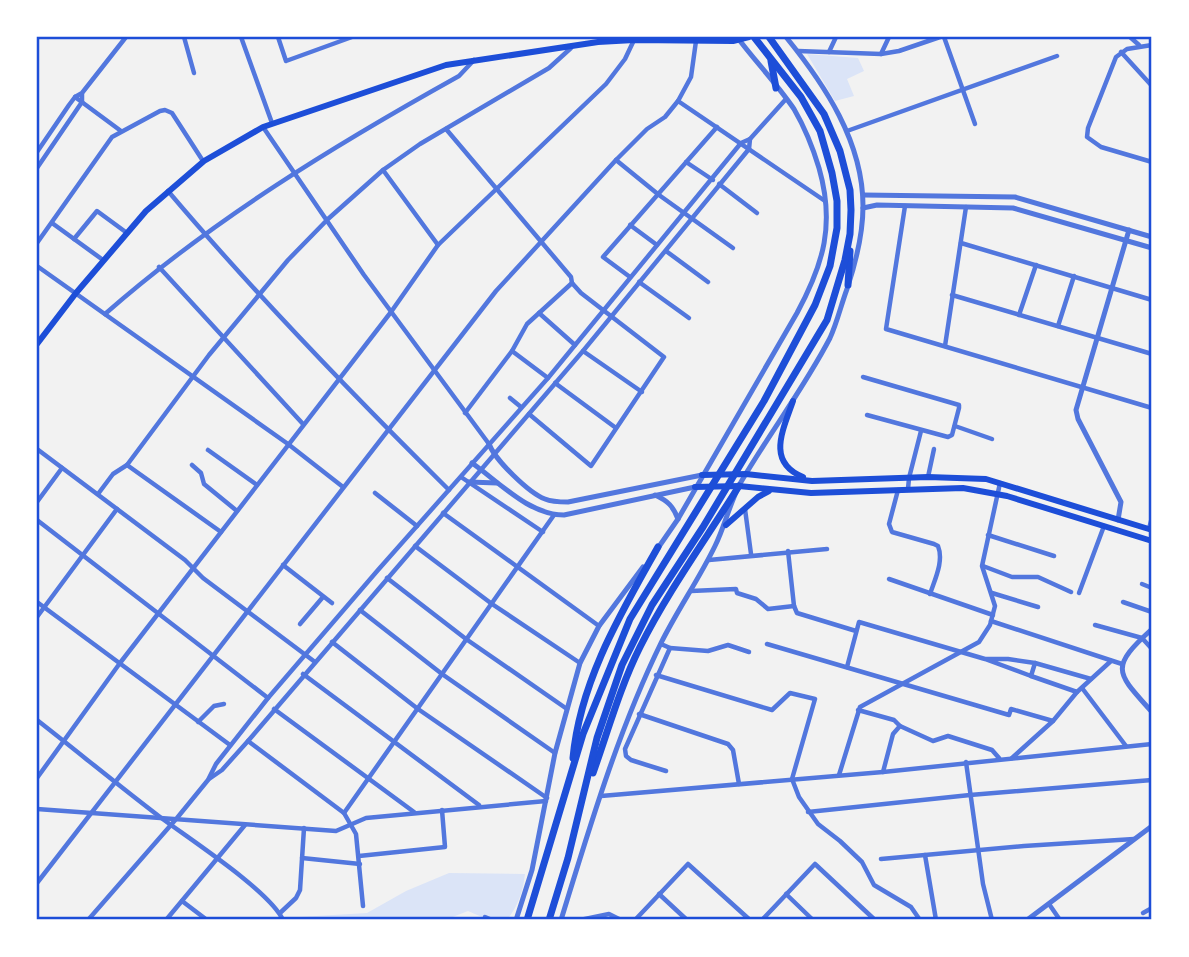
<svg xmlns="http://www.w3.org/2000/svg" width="1189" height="957" viewBox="0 0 1189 957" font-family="'Alegreya Sans',sans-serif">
	<rect width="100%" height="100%" fill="#f2f2f2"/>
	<g fill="#dbe4f7">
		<polygon points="807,54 858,58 864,71 847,79 854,96 835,101"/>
		<path d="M449,873L525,874C523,892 518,906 507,920H489L468,911L445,920H302L299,917L367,913L406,891Z"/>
	</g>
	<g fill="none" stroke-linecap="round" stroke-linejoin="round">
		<g stroke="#5277de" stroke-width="4.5">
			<polyline points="184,37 194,73"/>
			<polyline points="241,37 272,123"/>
			<polyline points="278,37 286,61 352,37"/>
			<polyline points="944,37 975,124"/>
			<polyline points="1130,37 1139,45"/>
			<polyline points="1152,45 1127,49 1116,57 1088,128 1087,137 1101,147 1152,162"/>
			<polyline points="798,51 881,54 899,51 940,37"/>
			<polyline points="829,52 836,37"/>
			<polyline points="1121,52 1152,86"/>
			<polyline points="881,54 889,37"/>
			<polyline points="75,97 121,131"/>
			<polyline points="678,101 825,201"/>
			<polyline points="263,127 364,275 489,444"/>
			<polyline points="446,129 571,277 572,283 581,293 664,357 591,466 529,414"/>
			<polyline points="847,131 1057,56"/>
			<polyline points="37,152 69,105 75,97 82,93 126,37"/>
			<polyline points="616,160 659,195 733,248"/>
			<polyline points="686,162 713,180"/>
			<polyline points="37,168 82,102 82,94"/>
			<polyline points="383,170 438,245"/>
			<polyline points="719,184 757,213"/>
			<path d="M168,191C256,295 352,394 449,490"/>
			<polyline points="905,206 886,329 1152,408"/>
			<polyline points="52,223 103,260"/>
			<polyline points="630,225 657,245"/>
			<polyline points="74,239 97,211 127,233"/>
			<polyline points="37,243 112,137 160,111 165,110 172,113 203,161"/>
			<polyline points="961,243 1152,300"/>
			<polyline points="666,251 708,282"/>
			<polyline points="37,266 288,444 343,487"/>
			<polyline points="159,267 303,424"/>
			<polyline points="630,277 603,257 717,127"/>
			<polyline points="639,282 689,318"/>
			<polyline points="952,295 1152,354"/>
			<polyline points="539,313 575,345"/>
			<path d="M105,314C212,220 335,145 459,76L474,60"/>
			<polyline points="1019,315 1036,265"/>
			<polyline points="1058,326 1074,276"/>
			<polyline points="945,346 966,207"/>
			<polyline points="512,351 548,378"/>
			<polyline points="583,351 642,392"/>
			<polyline points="863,377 959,405 959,408 952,435 948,437 867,415"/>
			<polyline points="555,383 616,428"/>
			<polyline points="510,398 521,407"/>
			<polyline points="465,413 512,351 527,324 572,283"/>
			<polyline points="955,426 992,439"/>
			<polyline points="37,449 185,560 203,578 315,662"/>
			<polyline points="208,450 257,485"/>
			<polyline points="127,465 221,532"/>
			<polyline points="192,465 201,473 204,484 237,511"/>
			<polyline points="461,477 543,532"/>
			<polyline points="928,477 934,449"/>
			<polyline points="908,489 909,478 921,431"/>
			<path d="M898,490L889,524L892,532L934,544L938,546C944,561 935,579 930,594"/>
			<polyline points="375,493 417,526"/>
			<polyline points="98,494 113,474 127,465 209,355 288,260 328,219 383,170 420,144 549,68 571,48"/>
			<polyline points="37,502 62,468"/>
			<polyline points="745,509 751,554"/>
			<polyline points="443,513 599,626"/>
			<polyline points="37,520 268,698"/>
			<polyline points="1149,529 1152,517"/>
			<polyline points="988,535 1054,556"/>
			<polyline points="415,546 492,604 580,663"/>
			<polyline points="788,551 794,606"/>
			<polyline points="709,560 827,549"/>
			<polyline points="283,565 332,603"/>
			<polyline points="983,566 1012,577 1038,577 1071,592"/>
			<polyline points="387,578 466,639 567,709"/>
			<polyline points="889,579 993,615"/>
			<polyline points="1142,584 1152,588"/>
			<polyline points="691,591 736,589 737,593 756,599 768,609 794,606"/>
			<polyline points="992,593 1038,607"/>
			<polyline points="1079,593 1104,526"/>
			<polyline points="37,602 230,745"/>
			<polyline points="1123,602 1152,612"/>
			<polyline points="794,606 797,613 856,631"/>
			<polyline points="360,610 442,674 555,753"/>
			<polyline points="37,617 117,509"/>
			<polyline points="991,621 1122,664"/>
			<polyline points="300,624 323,597"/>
			<polyline points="1095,625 1142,638 1152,649"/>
			<polyline points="332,642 418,709 547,798"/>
			<polyline points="661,644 670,648 625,749 626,756 631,760 666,771"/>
			<polyline points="767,644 1009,715 1011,709 1053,721"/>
			<polyline points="670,648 708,651 728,645 749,652"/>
			<polyline points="1035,663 1091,679"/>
			<polyline points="847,667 859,622 985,659 1031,676 1035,663 1008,659 985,659"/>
			<polyline points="303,674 479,805"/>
			<polyline points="656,675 772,710 790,693 815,699 792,779 799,797 818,824 840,841 862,862 874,885 911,907 920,920"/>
			<polyline points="1031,676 1077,692"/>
			<polyline points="1082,688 1126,746"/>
			<polyline points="274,709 414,812"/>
			<polyline points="858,710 894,720 900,726"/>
			<polyline points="639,714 728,744 733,750 739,784"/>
			<path d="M37,720C78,752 118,785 160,817C188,838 270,891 283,920"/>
			<polyline points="198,722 214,706 224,704"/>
			<polyline points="248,741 344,813 356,834 363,906"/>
			<polyline points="1012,758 1053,721 1077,692 1111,661"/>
			<polyline points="966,762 983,884 992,920"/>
			<polyline points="883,772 893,734 900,726 933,741 948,736 992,750 999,758"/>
			<polyline points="839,775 860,707 979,642 990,625 995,606 982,566 1000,483"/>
			<polyline points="37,778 120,663 391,312 438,245 606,84 625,59 634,40"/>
			<polyline points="209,779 222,770 248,741 583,351 749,149 750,139"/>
			<polyline points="601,796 883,772 1152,744"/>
			<polyline points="37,809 336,831 366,818 546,801"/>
			<polyline points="808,812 970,795 1152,780"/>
			<polyline points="344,813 554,515"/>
			<polyline points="925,855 936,920"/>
			<polyline points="359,856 445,847 442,810"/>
			<polyline points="302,858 360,864"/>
			<polyline points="881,859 1024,846 1134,839"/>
			<polyline points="37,883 496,291 616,160 647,129 665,117 678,101 691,77 696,41"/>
			<polyline points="659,894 687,920"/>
			<polyline points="786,894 813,920"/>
			<polyline points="182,901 207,920"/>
			<polyline points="1049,904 1060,920"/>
			<polyline points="280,913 296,898 300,890 304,828"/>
			<polyline points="1143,913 1152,908"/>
			<polyline points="485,917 492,920"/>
			<polyline points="88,920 177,818 208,780 216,764 268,698 378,570 548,378 741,143 750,139 786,99"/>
			<polyline points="166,920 245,825"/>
			<polyline points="580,920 609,914 621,920"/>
			<polyline points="602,920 609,920"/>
			<polyline points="635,920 688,864 750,920"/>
			<polyline points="762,920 815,864 875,920"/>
		</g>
		<g stroke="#5277de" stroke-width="5">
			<polyline points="863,195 1015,197 1152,237"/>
			<polyline points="863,208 877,205 1013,208 1152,248"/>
			<path d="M489,444C495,460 529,493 545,499C552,502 560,502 568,502L702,475"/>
			<path d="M472,463C499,482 529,515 564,515L695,487"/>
			<polyline points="469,482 497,483"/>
			<path d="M655,495C668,501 673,506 678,519"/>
			<polyline points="1118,520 1121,502 1078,419 1076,410 1129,230"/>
			<path d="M658,548L678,519L797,313C824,263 835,224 819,168C813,148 805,128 794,109C777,84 755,61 737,37"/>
			<path d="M1152,629C1109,668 1116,672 1152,712"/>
			<polyline points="516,920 532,870 555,753 580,663 599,626 643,567"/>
			<path d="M561,920C590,826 618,731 661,643C678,609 699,579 715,546C725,526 730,502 741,482C769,434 804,388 830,338C837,323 841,305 847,289C856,262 863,235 863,206C863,142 825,85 786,37"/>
			<polyline points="1027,920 1152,826"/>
		</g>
		<g stroke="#1d4ed8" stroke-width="6">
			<polyline points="37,344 76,293 146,211 204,161 263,127 446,65 598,42 634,40 733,41 749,37"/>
			<path d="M793,401C783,430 766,462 803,477"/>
			<polyline points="702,475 746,474 812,481 928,477 986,479 1152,530"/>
			<polyline points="695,487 739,486 811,493 963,488 1007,496 1152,541"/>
			<polyline points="726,525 758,497 769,491"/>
		</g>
		<g stroke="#1d4ed8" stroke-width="7">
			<polyline points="771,61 776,88"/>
			<polyline points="848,285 850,251"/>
			<path d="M573,758C580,681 621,613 658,547"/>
			<path d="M593,773C608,731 620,687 640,647C668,591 706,539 739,486"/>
			<polyline points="527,920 583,734 630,619 764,401 815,305 830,266 837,228 837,201 832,173 820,131 801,97 754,37"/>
			<polyline points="549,920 568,858 597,738 622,665 652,605 703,527 827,320 845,260 850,234 851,210 850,190 840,151 824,114 769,37"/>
		</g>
	</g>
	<rect width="1189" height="957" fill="none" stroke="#ffffff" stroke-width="77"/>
	<rect x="38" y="38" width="1112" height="880" fill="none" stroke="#1d4ed8" stroke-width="2.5"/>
</svg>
